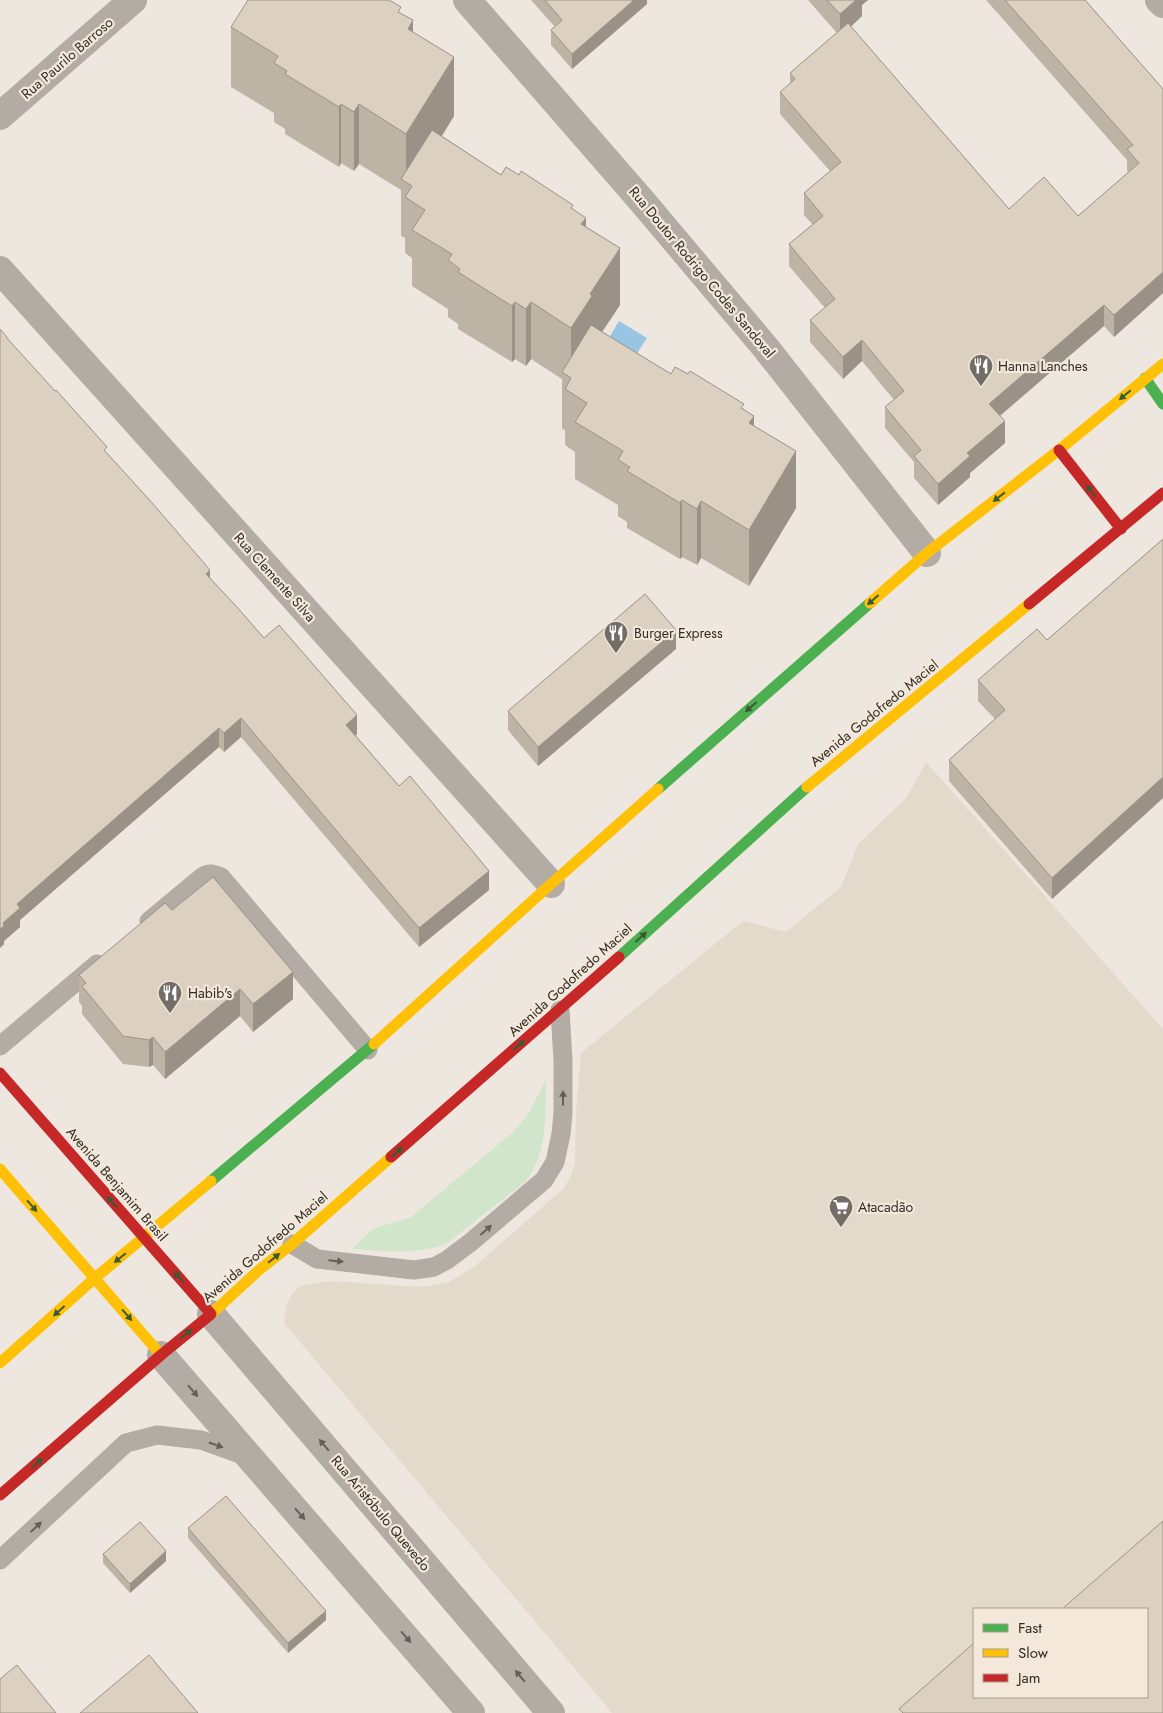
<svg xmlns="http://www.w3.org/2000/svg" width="1163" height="1713" viewBox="0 0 1163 1713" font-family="Jost,sans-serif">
	<rect width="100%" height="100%" fill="#ede7df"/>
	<path fill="#e4dacb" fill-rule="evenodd" d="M926,762L1163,1029V1713H612L284,1323L286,1307L292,1294L300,1286L329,1281L423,1287L449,1282L474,1267L563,1189L571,1176L575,1163L576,1112L581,1053L743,921L786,932L841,887L858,844L907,797ZM974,1609H1147V1697H974Z"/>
	<path fill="#d0e5ca" d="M546,1080C545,1117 548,1151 526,1181L446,1244C417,1255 383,1251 352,1249L373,1229L411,1217L512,1133L527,1116Z"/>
	<polygon fill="#98c5e3" points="619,321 647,338 634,358 579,388"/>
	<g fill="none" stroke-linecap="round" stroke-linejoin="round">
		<g stroke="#b2aca4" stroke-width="19">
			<path d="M149,921L202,877C209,872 214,874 221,877L368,1050"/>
			<polyline points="0,1046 97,964"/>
			<polyline points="292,1244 317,1259 414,1270 434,1267 447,1260 471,1242 544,1180 555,1162 561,1134 563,1113 563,1061 560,1010"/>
			<polyline points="0,1560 126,1443 157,1435 201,1440 246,1456"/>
		</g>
		<g stroke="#b2aca4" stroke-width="28">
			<polyline points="467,0 641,200 765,347 927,553"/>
			<polyline points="1159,0 1163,4"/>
			<polyline points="0,116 133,0"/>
			<polyline points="0,270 551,884"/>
			<polyline points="211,1314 551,1713"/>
			<polyline points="161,1355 471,1713"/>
		</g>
		<g stroke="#4caf50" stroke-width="11">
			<polyline points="1145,378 1163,404"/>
			<polyline points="658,789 870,603"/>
			<polyline points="619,957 807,787"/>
			<polyline points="211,1181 374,1044"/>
		</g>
		<g stroke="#ffc107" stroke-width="11">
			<polyline points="870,603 927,553 1059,450 1163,364"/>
			<polyline points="807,787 1029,604"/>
			<polyline points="374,1044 551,884 658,789"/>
			<polyline points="0,1169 161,1355"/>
			<polyline points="210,1315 259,1270 292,1244 391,1157"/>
			<polyline points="0,1363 95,1278 211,1181"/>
		</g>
		<g stroke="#c62828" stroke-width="11">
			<polyline points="1059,450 1121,529"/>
			<polyline points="1029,604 1163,493"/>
			<polyline points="0,1073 211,1314"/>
			<polyline points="391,1157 619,957"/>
			<polyline points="0,1495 161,1355 210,1315"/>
		</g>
	</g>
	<g fill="#bdb4a6">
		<polygon points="531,0 647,0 647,4 572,69 551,45 551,30 555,27"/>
		<polygon points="808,0 868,0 862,5 862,16 851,27 1009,209 1078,216 1129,172 1127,171 1127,160 986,0 1085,0 1163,89 1163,293 1114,337 1104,326 1000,416 1005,443 970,473 970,477 938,505 914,478 914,462 885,428 885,407 894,400 862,361 843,379 810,342 810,320 825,308 789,266 789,244 813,225 804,215 804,193 830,171 780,114 780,92 790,84 790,73 837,33"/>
		<polygon points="401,13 413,32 454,116 442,136 501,175 573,209 586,227 620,305 602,332 671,374 744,409 754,426 796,508 749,586 701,558 697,565 682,557 680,559 627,528 627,522 618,516 618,505 575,479 575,452 565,445 565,430 562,429 562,379 531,359 526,366 515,359 512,362 458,329 458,324 448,317 448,309 412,286 412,258 405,253 405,238 401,236 401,190 359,164 354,171 341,163 339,167 285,134 285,129 274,122 274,113 231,87 231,27"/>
		<polygon points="7,339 107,453 210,578 264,638 357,734 356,736 489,890 419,947 241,737 224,752 219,747 20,920 20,927 4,941 4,944 0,948"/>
		<polygon points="1163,539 1163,798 1052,899 949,781 949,760 995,719 978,701 978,680 1047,640"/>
		<polygon points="676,649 538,766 508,730 508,711"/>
		<polygon points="172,910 293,999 253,1032 240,1016 165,1079 153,1065 149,1067 123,1064 82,1014 82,1006 79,1002 79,975"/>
		<polygon points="188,1528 326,1620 288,1653 188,1538"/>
		<polygon points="103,1554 166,1561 130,1593 103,1563"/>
	</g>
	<g fill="#9a9287">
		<polygon points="634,0 647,0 647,4 572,69 572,54"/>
		<polygon points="856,0 868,0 862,5 862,16 840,36 840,14"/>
		<polygon points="413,20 413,80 408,29"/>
		<polygon points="454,57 454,116 411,185 406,182 406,134"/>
		<polygon points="341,104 341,163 339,167 339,107"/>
		<polygon points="359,104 359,164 354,171 354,112"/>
		<polygon points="586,218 586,274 581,224"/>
		<polygon points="620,248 620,305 571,378 571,328 590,294"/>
		<polygon points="1163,272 1163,293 1114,337 1114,315"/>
		<polygon points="515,302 515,359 512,362 512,306"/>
		<polygon points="531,302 531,359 526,366 526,309"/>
		<polygon points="1104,305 1104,326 989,425 989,404"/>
		<polygon points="862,340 862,361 843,379 843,357"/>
		<polygon points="754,416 754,473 749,423"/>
		<polygon points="1005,421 1005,443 970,473 970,477 938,505 938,484 967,453"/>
		<polygon points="796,451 796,508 749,586 749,530"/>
		<polygon points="682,500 682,557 680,559 680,503"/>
		<polygon points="701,501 701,558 697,565 697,509"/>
		<polygon points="210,570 210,589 206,574"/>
		<polygon points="676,630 676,649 538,766 538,747"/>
		<polygon points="357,715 357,734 346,743 346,725"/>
		<polygon points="241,718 241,737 224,752 224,733"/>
		<polygon points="219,728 219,747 20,920 20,927 4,941 4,944 0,948 0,929 3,923 17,904"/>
		<polygon points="1163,777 1163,798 1052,899 1052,878"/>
		<polygon points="489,871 489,890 419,947 419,928"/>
		<polygon points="293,972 293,999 253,1032 253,1004"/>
		<polygon points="240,989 240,1016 165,1079 165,1052"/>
		<polygon points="153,1037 153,1065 149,1067 149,1040"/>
		<polygon points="166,1551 166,1561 130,1593 130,1584"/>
		<polygon points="326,1611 326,1620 288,1653 288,1643"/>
	</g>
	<g fill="#dcd1c1" stroke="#9a9287">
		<polygon points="248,0 389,0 401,7 398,12 413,20 408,29 454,57 406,134 359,104 354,112 341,104 339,107 285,74 287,71 274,63 278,56 231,27"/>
		<polygon points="545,0 634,0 572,54 551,30 562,20"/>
		<polygon points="827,0 856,0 840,14"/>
		<polygon points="1005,0 1085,0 1163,89 1163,272 1114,315 1104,305 989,404 1005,421 967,453 970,456 938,484 914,456 921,450 885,407 904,391 862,340 843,357 810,320 835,299 789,244 823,216 804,193 841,162 780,92 795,79 790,73 848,23 1009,209 1044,177 1078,216 1139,163 1127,149 1133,145"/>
		<polygon points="432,130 501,175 506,167 519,175 521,171 573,205 571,208 586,218 581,224 620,248 590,294 592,296 571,328 531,302 526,309 515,302 512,306 458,272 460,269 448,260 452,254 412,230 425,210 405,197 412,186 401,179"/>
		<polygon points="591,325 671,374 675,367 688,374 690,371 744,404 741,408 754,416 749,423 796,451 749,530 701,501 697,509 682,500 680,503 627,471 630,467 618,460 623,451 575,422 587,403 565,389 571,378 562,372"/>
		<polygon points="0,329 7,337 6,337 55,391 56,390 107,447 104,450 154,505 210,570 206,574 236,606 264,638 279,625 357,715 346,725 399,786 410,776 489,871 419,928 241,718 224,733 219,728 17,904 20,908 3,923 4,926 0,929"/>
		<polygon points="1163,539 1163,777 1052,878 949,760 1005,710 978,680 1037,629 1047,640"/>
		<polygon points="645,594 676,630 538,747 508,711"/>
		<polygon points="213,877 293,972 253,1004 240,989 165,1052 153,1037 149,1040 123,1036 82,986 86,983 79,975 165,903 172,910"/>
		<polygon points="226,1496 326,1611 288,1643 188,1528"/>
		<polygon points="1163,1521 1163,1713 903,1713 899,1709 974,1643 974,1697 1147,1697 1147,1609 1062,1609"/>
		<polygon points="140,1522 166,1551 130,1584 103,1554"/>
		<polygon points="149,1655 198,1713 80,1713"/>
		<polygon points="17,1665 56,1713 0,1713 0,1679"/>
	</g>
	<defs><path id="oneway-solid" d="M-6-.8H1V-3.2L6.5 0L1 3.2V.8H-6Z" transform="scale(1.25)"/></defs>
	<g fill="#3a5a35">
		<use href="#oneway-solid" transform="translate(1125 395) rotate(140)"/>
		<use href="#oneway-solid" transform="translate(1091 491) rotate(-128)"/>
		<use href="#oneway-solid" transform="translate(999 497) rotate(142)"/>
		<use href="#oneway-solid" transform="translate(873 600) rotate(139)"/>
		<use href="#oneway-solid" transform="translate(751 707) rotate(139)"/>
		<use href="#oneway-solid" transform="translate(641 937) rotate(-42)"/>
		<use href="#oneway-solid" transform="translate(519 1045) rotate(-41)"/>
		<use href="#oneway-solid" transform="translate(397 1152) rotate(-41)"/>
		<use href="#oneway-solid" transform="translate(112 1202) rotate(-131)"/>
		<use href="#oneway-solid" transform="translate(32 1206) rotate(49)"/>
		<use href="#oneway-solid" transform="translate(120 1258) rotate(141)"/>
		<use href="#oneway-solid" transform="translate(274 1258) rotate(-39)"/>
		<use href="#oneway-solid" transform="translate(179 1277) rotate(-131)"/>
		<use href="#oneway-solid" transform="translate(59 1311) rotate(138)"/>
		<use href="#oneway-solid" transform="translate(127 1315) rotate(49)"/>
		<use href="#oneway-solid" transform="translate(186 1334) rotate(-39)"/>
		<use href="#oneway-solid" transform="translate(37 1463) rotate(-41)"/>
	</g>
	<g fill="#645f58">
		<use href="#oneway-solid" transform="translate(563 1098) rotate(-90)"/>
		<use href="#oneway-solid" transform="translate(486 1230) rotate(-41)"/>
		<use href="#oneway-solid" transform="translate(336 1261) rotate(6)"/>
		<use href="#oneway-solid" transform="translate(193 1391) rotate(49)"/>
		<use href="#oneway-solid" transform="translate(216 1445) rotate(19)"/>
		<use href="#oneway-solid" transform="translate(324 1445) rotate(-130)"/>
		<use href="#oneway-solid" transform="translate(300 1514) rotate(49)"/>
		<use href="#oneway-solid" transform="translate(36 1527) rotate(-43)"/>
		<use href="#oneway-solid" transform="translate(406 1637) rotate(49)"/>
		<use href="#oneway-solid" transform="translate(520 1676) rotate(-130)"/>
	</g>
	<defs>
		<symbol id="restaurant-pin" viewBox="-11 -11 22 30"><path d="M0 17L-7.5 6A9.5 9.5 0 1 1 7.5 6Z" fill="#726d67" stroke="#f3e8d9"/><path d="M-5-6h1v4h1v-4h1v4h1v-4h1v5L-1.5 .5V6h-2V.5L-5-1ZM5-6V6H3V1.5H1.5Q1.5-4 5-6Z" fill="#fff"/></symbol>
		<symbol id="supermarket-pin" viewBox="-11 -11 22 30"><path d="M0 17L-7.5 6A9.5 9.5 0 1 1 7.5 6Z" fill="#726d67" stroke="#f3e8d9"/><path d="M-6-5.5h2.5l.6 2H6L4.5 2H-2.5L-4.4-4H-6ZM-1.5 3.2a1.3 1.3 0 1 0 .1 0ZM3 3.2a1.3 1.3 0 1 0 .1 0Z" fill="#fff"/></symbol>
	</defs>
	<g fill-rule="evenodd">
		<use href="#restaurant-pin" x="967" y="352" width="28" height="38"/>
		<use href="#restaurant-pin" x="602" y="619" width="28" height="38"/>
		<use href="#restaurant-pin" x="156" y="979" width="28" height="38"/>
		<use href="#supermarket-pin" x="827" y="1193" width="28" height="38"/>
	</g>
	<g text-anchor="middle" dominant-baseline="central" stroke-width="4.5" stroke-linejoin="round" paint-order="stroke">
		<g font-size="14" fill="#302c26" stroke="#f3e8d9">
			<text transform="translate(67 58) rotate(-41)">Rua Paurilo Barroso</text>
			<text transform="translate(702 272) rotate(50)">Rua Doutor Rodrigo Codes Sandoval</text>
			<text transform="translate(275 577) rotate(48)">Rua Clemente Silva</text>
			<text transform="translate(874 713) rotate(-39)">Avenida Godofredo Maciel</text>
			<text transform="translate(570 980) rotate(-42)">Avenida Godofredo Maciel</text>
			<text transform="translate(117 1184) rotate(49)">Avenida Benjamim Brasil</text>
			<text transform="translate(265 1247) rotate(-41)">Avenida Godofredo Maciel</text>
			<text transform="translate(381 1513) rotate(50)">Rua Aristóbulo Quevedo</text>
		</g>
		<g font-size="14" fill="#302c26" stroke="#f3e8d9" text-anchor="start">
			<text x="998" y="366">Hanna Lanches</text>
			<text x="634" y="633">Burger Express</text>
			<text x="188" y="993">Habib's</text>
			<text x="858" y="1207">Atacadão</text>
		</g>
	</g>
	<rect x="973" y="1608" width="175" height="90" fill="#f3e8d9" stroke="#a59d91"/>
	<rect x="983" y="1624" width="25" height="8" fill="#4caf50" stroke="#a59d91"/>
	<text x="1018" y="1633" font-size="15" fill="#302c26">Fast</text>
	<rect x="983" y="1649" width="25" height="8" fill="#ffc107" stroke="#a59d91"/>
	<text x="1018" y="1658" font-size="15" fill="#302c26">Slow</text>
	<rect x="983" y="1674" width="25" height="8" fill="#c62828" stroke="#a59d91"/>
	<text x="1018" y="1683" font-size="15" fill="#302c26">Jam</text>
</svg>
